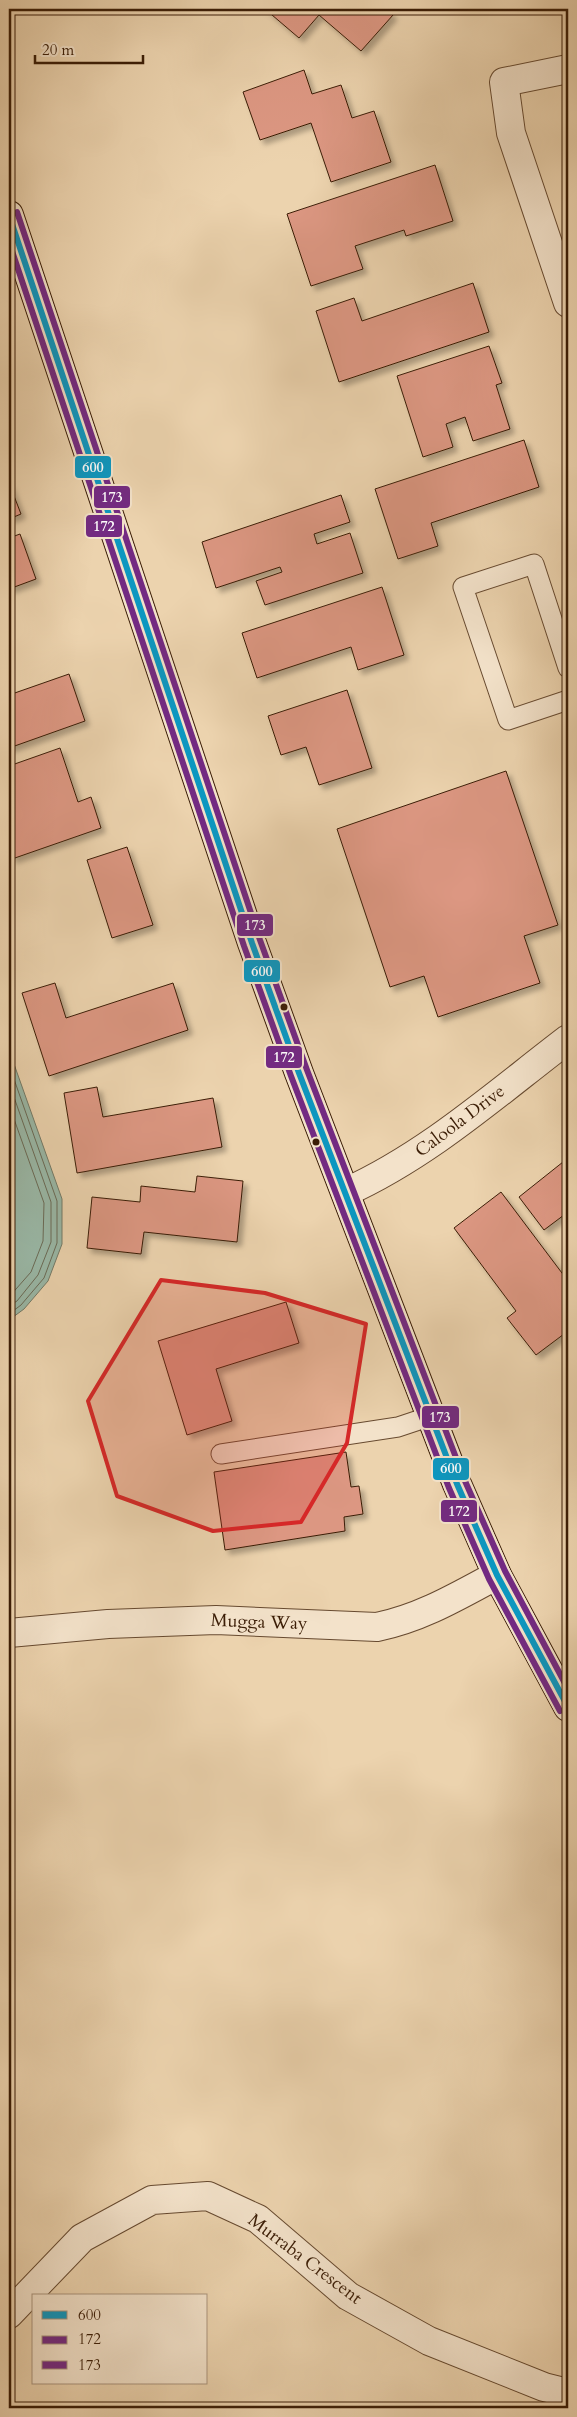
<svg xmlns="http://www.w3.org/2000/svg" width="577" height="2417" viewBox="0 0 577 2417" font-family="Cardo,serif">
	<defs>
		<filter id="shadow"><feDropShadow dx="4.5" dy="4.5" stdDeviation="2.5" flood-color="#0004"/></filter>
	</defs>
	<rect width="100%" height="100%" fill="#ecd3ae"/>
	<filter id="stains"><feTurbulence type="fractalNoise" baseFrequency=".004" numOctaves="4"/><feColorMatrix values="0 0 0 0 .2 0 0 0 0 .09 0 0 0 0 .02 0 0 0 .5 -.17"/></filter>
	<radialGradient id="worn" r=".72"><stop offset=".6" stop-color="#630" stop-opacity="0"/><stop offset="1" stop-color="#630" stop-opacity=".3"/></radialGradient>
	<polygon fill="#99b8a7" stroke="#737a67" points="9,1050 62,1199 62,1244 48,1281 24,1309 9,1320"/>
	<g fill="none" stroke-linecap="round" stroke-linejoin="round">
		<g stroke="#6a6a56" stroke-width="1">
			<polyline points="9,1065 57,1201 57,1243 44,1278 21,1305 9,1314"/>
			<polyline points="9,1083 51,1202 51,1242 38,1275 17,1301 9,1306"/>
			<polyline points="9,1105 44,1203 43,1241 31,1272 9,1297"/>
		</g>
	</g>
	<g fill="#dc9782" stroke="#3b1d06" filter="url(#shadow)">
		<polygon points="265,9 386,9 393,15 361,51 319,15 299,38"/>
		<polygon points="304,70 312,94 341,85 352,118 374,111 391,162 331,182 311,123 260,140 243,92"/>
		<polygon points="435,165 453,221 406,236 404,230 355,246 363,269 311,286 287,214"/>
		<polygon points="473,283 489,332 339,382 316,311 354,298 362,321"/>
		<polygon points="489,346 502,383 496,385 510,429 473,441 465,417 446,424 453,447 423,457 397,376"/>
		<polygon points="524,440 539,487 431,523 438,546 398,559 375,489"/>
		<polygon points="9,483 21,514 9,519"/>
		<polygon points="341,495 350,522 314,534 317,544 350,533 363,573 265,605 256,581 282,572 280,567 216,588 202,542"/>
		<polygon points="20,534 36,579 9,589 9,538"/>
		<polygon points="382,587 404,655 358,670 351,647 257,678 242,633"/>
		<polygon points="69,674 85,721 9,748 9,695"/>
		<polygon points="347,690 372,768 319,785 306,747 281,755 268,716"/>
		<polygon points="60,748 78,802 91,797 101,828 12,859 9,848 9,766"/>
		<polygon points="506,771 558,925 524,936 540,983 438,1017 424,976 390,987 337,829"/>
		<polygon points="127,847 153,925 112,938 87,860"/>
		<polygon points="55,983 66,1018 173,983 188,1030 49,1076 22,993"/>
		<polygon points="97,1087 103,1117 213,1098 222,1147 77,1173 64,1093"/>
		<polygon points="568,1158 568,1212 544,1230 519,1197"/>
		<polygon points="197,1176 243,1181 237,1242 144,1232 141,1254 87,1248 92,1197 140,1202 141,1186 195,1192"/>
		<polygon points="501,1192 568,1281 568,1331 536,1355 507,1318 516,1311 454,1228"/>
		<polygon points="286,1302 299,1343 216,1369 232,1421 187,1435 158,1341"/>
		<polygon points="346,1452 351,1487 359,1486 363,1514 344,1517 345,1531 225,1550 214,1472"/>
	</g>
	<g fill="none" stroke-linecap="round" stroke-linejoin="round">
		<defs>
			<g id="lane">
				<polyline points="568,668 534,564 463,587 508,720 568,700"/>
				<polyline points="221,1454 398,1427 431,1416"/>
			</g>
			<g id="street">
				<polyline points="568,69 504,82 511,133 568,303"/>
				<path d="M346,1192C428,1155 497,1093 568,1039"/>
				<path d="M9,1633L108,1624L216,1620L377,1627C421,1618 458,1596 497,1575"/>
				<polyline points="9,2314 82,2238 152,2200 208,2196 258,2219 348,2296 429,2341 544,2387 568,2393"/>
			</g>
			<polyline id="secondary" points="9,215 252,943 299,1073 457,1484 497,1575 568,1707"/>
		</defs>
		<use href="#lane" stroke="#674a30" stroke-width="21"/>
		<use href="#street" stroke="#674a30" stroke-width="30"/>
		<use href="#secondary" stroke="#3b1d06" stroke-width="30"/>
		<use href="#lane" stroke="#f3e2ca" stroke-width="19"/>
		<use href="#street" stroke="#f3e2ca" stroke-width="28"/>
		<use href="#secondary" stroke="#f3e2ca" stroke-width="28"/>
		<defs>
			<polyline id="bus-1" points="9,215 252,943 299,1073 457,1484 497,1575 568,1707"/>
			<polyline id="bus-2" points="9,242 244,946 291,1076 449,1488 489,1579 560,1711"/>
			<polyline id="bus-3" points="17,212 260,940 307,1070 465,1481 505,1571 568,1689"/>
		</defs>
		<use href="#bus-1" stroke="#f3e2ca" stroke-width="10"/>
		<use href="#bus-2" stroke="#f3e2ca" stroke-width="10"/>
		<use href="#bus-3" stroke="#f3e2ca" stroke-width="10"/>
		<use href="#bus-1" stroke="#0c97c0" stroke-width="6"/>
		<use href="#bus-2" stroke="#732a82" stroke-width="6"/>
		<use href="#bus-3" stroke="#732a82" stroke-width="6"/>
	</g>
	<path fill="#d62828" fill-opacity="0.2" stroke="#d62828" stroke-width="4" stroke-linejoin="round" d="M161,1280L265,1293L366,1324L347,1443L301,1522L213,1531L117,1496L88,1401Z"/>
	<g fill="#3b1d06" stroke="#f3e2ca" stroke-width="2">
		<circle cx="284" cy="1007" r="4.5"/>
		<circle cx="316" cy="1142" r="4.5"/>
	</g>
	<g text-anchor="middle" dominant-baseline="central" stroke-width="4.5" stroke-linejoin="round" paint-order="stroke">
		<g font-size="18" fill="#3b1d06" stroke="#f3e2ca">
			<text transform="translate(460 1121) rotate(-37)">Caloola Drive</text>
			<text transform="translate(259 1622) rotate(2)">Mugga Way</text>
			<text transform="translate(305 2259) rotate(37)">Murraba Crescent</text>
		</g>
	</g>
	<g stroke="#f3e2ca" stroke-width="2">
		<rect x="74" y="455" width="38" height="24" rx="5" fill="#0c97c0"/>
		<rect x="93" y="485" width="38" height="24" rx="5" fill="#732a82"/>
		<rect x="85" y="514" width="38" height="24" rx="5" fill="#732a82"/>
		<rect x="236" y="913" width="38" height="24" rx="5" fill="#732a82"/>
		<rect x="243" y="959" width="38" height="24" rx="5" fill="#0c97c0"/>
		<rect x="265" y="1045" width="38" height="24" rx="5" fill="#732a82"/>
		<rect x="421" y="1405" width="39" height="24" rx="5" fill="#732a82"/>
		<rect x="432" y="1457" width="38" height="24" rx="5" fill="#0c97c0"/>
		<rect x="440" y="1499" width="38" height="24" rx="5" fill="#732a82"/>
	</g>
	<g font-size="14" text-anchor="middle" font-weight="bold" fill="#fff">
		<text x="93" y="472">600</text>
		<text x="112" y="502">173</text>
		<text x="104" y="531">172</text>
		<text x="255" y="930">173</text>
		<text x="262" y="976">600</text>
		<text x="284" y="1062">172</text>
		<text x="440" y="1422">173</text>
		<text x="451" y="1473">600</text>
		<text x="459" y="1516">172</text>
	</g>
	<rect width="577" height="2417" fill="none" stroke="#ecd3ae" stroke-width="30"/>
	<rect x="10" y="10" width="557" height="2397" fill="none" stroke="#3b1d06" stroke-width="2.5"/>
	<rect x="15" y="15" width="547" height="2387" fill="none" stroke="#3b1d06"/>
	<rect x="32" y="2294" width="175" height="90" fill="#f3e2ca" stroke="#a9937c"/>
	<rect x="42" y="2311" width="25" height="8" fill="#0c97c0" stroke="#a9937c"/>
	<text x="78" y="2320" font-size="15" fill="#3b1d06">600</text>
	<rect x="42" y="2336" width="25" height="8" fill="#732a82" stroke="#a9937c"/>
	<text x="78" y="2344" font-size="15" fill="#3b1d06">172</text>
	<rect x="42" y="2361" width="25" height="8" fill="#732a82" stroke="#a9937c"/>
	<text x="78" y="2370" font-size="15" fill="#3b1d06">173</text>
	<path d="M35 55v8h108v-8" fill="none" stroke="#3b1d06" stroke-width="2.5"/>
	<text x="42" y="55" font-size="15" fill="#3b1d06" stroke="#f3e2ca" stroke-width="4" paint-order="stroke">20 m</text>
	<rect width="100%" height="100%" filter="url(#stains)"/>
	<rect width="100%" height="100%" fill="url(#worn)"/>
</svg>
